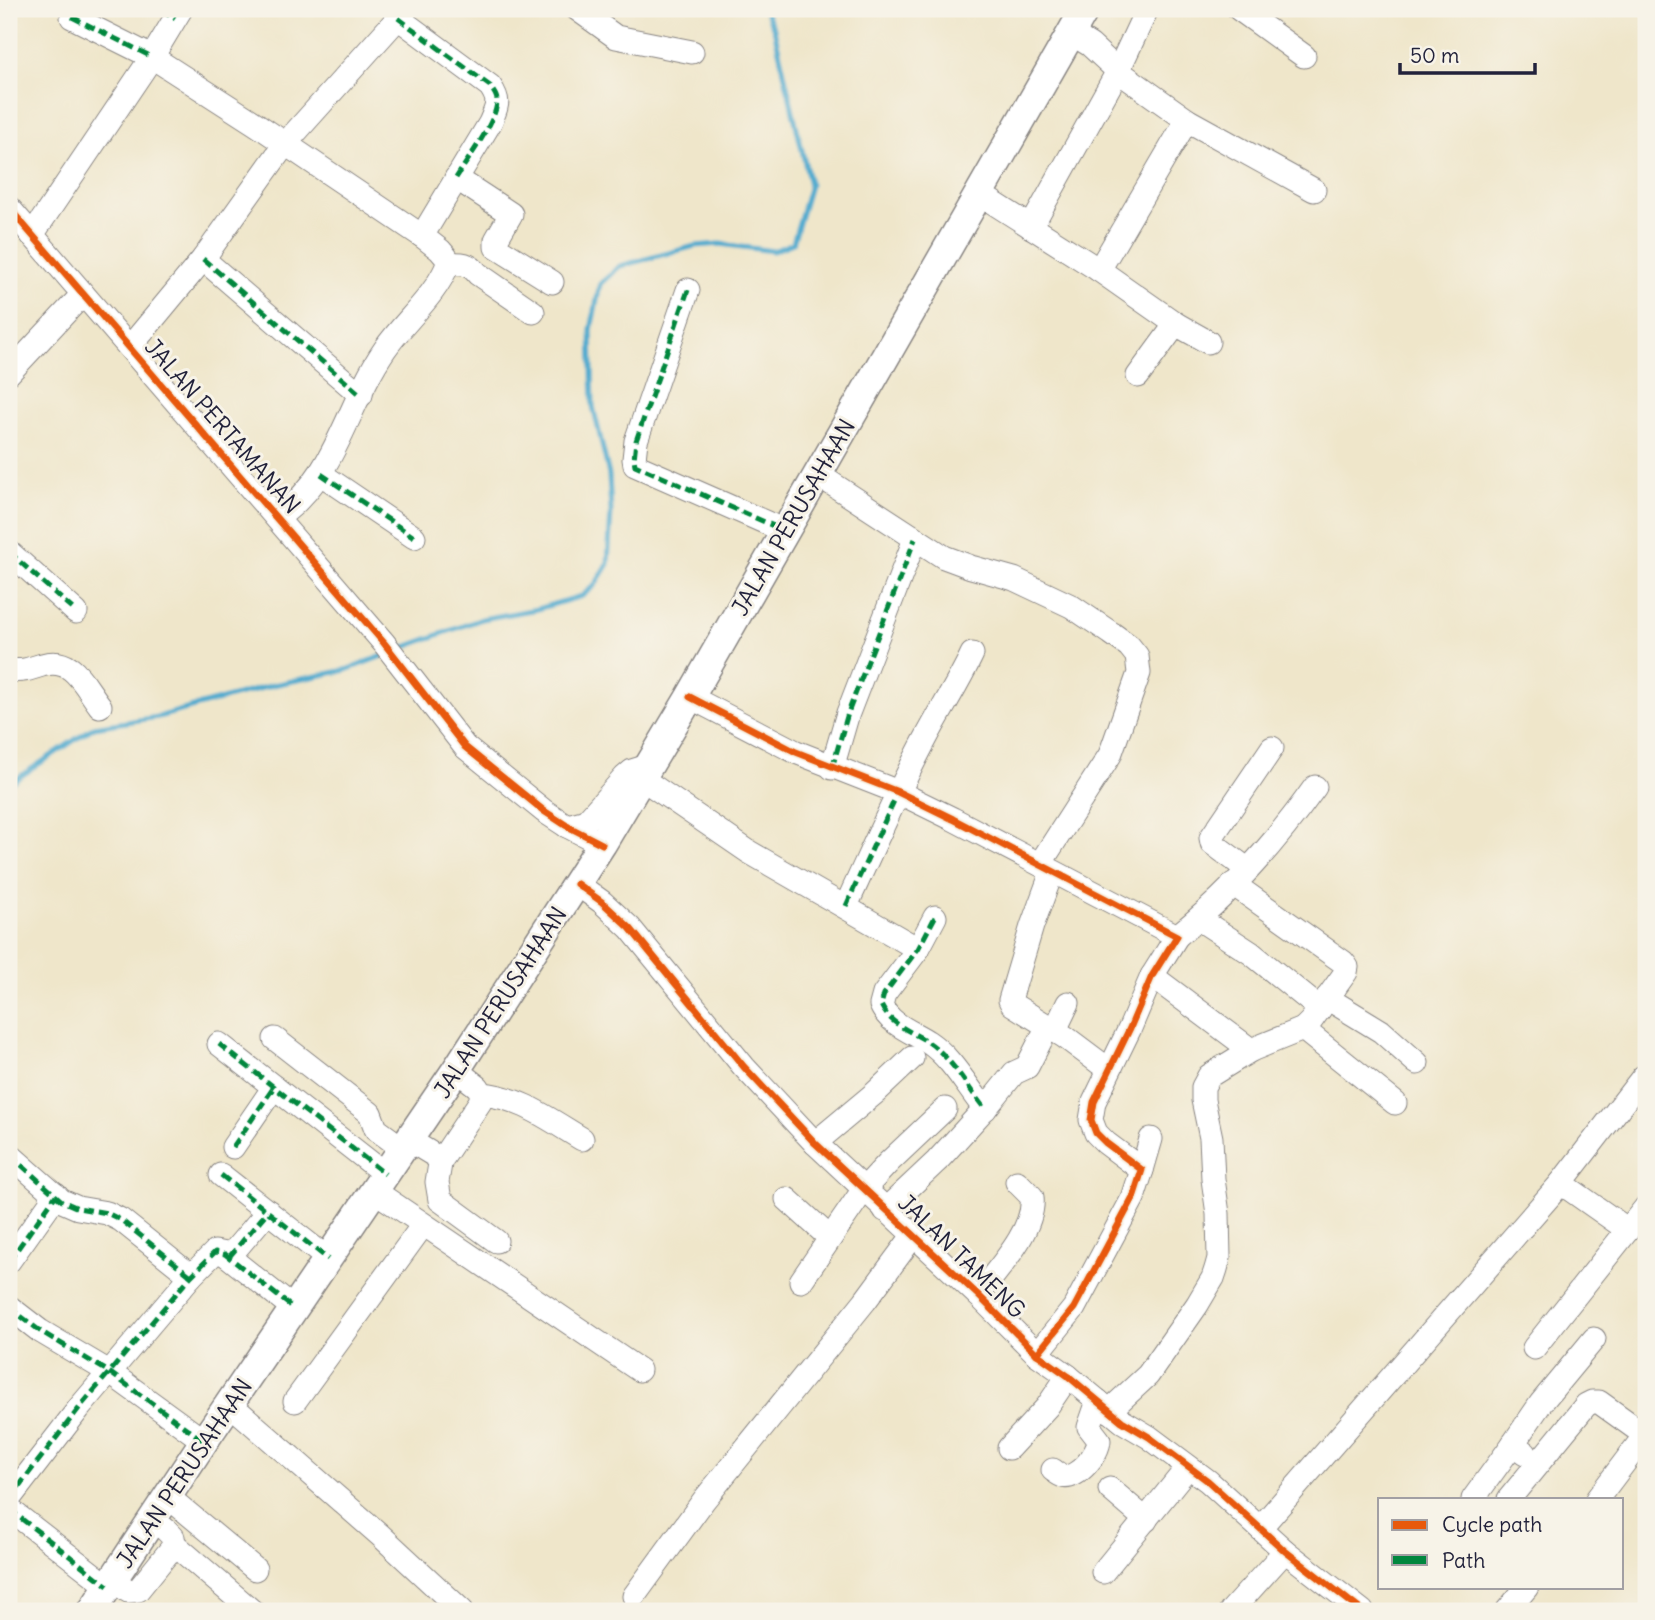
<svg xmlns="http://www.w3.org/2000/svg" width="1655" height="1620" viewBox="0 0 1655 1620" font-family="Delius,sans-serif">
	<rect width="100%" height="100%" fill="#f7f3e8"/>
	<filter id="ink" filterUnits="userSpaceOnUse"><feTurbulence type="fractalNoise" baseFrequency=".0143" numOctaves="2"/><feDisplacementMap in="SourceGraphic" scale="14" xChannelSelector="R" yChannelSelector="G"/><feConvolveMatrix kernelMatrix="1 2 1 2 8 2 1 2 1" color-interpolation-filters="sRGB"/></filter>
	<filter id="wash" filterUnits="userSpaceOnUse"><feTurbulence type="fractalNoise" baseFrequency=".00686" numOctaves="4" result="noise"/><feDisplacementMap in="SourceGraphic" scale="28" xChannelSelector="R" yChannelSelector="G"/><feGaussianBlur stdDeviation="1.57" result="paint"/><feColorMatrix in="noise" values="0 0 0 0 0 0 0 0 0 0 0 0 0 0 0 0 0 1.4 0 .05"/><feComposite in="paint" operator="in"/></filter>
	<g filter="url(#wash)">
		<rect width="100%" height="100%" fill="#efe6ca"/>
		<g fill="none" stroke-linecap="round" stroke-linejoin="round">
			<g stroke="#51abcf" stroke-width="5">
				<polyline points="397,650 482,619 537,609 582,596 595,585 608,564 611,512 609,475 593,406 591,330 600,284 620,266 695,246 720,244 773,251 793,243 810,185 774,29 764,9"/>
				<polyline points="9,784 94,727 158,717 273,685 346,670 385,655"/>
			</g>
		</g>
	</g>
	<g filter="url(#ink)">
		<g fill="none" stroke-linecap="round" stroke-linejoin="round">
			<defs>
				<g id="minor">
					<polyline points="577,9 616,37 692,52"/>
					<polyline points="1239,9 1304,56"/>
					<path d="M72,17L152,57L256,124L422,236L440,250L446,257L448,264C435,297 405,320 385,349C345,407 339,474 277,518"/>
					<path d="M398,18L490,86C501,102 497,106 490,123L422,236"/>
					<polyline points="1072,34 1090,45 1118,71 1187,120 1314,190"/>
					<polyline points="456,178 511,214 496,240 496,247 552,282"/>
					<polyline points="978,193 1099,270 1176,324 1208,342"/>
					<polyline points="9,208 384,643 465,747 544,811 567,826 602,844"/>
					<polyline points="1031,227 1118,71 1147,9"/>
					<polyline points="32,235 152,57 181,9"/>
					<polyline points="203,259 361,395"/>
					<path d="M448,264C462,263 469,263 478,274L533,312"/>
					<polyline points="1099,270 1187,120"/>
					<polyline points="688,290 636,441 634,459 635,465 785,531"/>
					<polyline points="130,347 203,259 285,144 406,9"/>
					<polyline points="9,373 83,294"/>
					<polyline points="1138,376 1176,324"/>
					<polyline points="321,474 414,537"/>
					<polyline points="817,474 944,557 971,567 1014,579 1071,606 1111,633 1129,646 1137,656 1139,673 1110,755 1040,864"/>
					<polyline points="9,552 76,612"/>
					<path d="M9,670C21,672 30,669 42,665C73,656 83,684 100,706"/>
					<polyline points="690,697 796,752 898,792 953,819 1177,936 1152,976 1130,1028 1094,1102 1091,1120 1096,1133 1106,1143 1142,1170 1133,1198 1074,1308 1037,1354"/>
					<polyline points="832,768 848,713 915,539"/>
					<polyline points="641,778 749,852 918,949"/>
					<polyline points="567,826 586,821 625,777 632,771 648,766"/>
					<polyline points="1247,869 1212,843 1211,838 1272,748"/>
					<polyline points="1052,872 1032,926 1010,1000 1012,1004 1065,1037 1109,1070"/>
					<polyline points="577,884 602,902 630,928 744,1067 815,1143 978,1295 1037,1354 1068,1376 1122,1421 1149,1437 1208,1481 1285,1551 1362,1611"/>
					<path d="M846,906C872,850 896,794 925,740C940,711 958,684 972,654"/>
					<path d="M935,917L918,949L884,994L881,1005C890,1025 911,1031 928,1042C952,1058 967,1087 985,1109"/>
					<polyline points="1199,919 1251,953 1320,1009"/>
					<path d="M1177,936C1230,894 1276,842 1315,787"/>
					<polyline points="1152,976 1251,1050"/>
					<polyline points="1327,998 1381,1031 1417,1063"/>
					<polyline points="1303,1029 1395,1103"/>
					<polyline points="1055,1030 1068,1003"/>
					<polyline points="275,1039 370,1113 376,1129 402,1148"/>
					<polyline points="219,1044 385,1174"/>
					<path d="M482,1094C520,1097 550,1120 582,1139"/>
					<polyline points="409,1140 437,1157 444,1156 480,1102 482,1094 478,1087 456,1070"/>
					<polyline points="815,1143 875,1093 912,1058"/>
					<polyline points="233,1147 274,1087"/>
					<polyline points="10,1155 62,1201 78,1208 107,1213 121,1220 191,1276"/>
					<polyline points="441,1158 437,1182 440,1200 496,1241"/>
					<polyline points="1142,1170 1151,1139"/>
					<polyline points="221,1175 328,1259"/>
					<polyline points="1561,1183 1628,1230"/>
					<polyline points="373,1190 639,1370"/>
					<polyline points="787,1199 830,1238"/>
					<polyline points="885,1210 937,1161 989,1104 1014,1073 1027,1067 1048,1026"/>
					<polyline points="229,1257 268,1211"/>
					<polyline points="9,1261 56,1195"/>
					<polyline points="801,1281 864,1189 889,1162 945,1109"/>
					<path d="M978,1295C997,1270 1036,1229 1032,1197L1017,1182"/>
					<polyline points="9,1307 40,1331 109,1372 204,1441"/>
					<polyline points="1534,1348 1646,1207"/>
					<polyline points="295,1401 423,1225"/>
					<polyline points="230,1404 380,1535 462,1611"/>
					<polyline points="1109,1411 1148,1375 1197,1305 1213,1278 1216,1269 1219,1258 1218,1214 1213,1179 1211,1138 1203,1100 1203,1087 1209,1076 1251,1050 1303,1029 1311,1021 1346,972 1347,967 1343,962 1233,884"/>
					<polyline points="1513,1444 1541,1403 1594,1339"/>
					<polyline points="1009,1448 1047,1407 1068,1376"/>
					<path d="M1053,1470C1053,1470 1061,1476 1062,1476C1077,1481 1099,1453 1099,1440L1089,1427L1098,1401"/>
					<polyline points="1110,1489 1146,1520"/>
					<polyline points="167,1496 255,1569"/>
					<polyline points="9,1499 80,1407 191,1276 215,1252 225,1254 293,1308"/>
					<polyline points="1473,1499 1513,1444 1525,1453"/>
					<polyline points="1509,1499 1586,1405 1592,1402 1599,1402 1645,1435"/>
					<polyline points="1597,1499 1646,1434"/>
					<polyline points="9,1509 108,1586"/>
					<polyline points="1260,1528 1561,1183 1643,1077"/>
					<polyline points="174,1544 252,1611"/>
					<polyline points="1103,1572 1188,1467"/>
					<polyline points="113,1579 128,1591 138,1590 172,1548 174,1544 173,1537 166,1530 152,1520"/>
					<polyline points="634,1596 704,1500 865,1301 913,1236"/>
					<polyline points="1231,1611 1285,1551"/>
					<polyline points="1507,1611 1527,1587"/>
				</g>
				<polyline id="major" points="92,1611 204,1441 456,1070 602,844 690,697 1085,9"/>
			</defs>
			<use href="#minor" stroke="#888482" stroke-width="25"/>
			<use href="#major" stroke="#888482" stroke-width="31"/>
			<use href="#minor" stroke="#fff" stroke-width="23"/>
			<use href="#major" stroke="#fff" stroke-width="28"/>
			<g stroke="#00873e" stroke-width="5" stroke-dasharray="10 5" stroke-linecap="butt">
				<polyline points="161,9 175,18"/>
				<polyline points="72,17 152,57"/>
				<path d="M398,18L490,86C493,92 497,95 497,101C497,121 467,160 456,178"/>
				<polyline points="203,259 361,395"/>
				<polyline points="688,290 636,441 634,459 635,465 785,531"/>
				<polyline points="321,474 414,537"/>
				<polyline points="9,552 76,612"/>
				<polyline points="832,768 848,713 915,539"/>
				<polyline points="846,906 898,792"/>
				<path d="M935,917L918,949L884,994L881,1005C890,1025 911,1031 928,1042C952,1058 967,1087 985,1109"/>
				<polyline points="219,1044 385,1174"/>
				<polyline points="233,1147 274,1087"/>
				<polyline points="10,1155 62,1201 78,1208 107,1213 121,1220 191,1276"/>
				<polyline points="221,1175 328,1259"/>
				<polyline points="229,1257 268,1211"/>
				<polyline points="9,1261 56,1195"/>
				<polyline points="9,1307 40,1331 109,1372 204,1441"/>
				<polyline points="9,1499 80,1407 191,1276 215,1252 225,1254 293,1308"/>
				<polyline points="9,1509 108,1586"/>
			</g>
			<defs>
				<g id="cycleway">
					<polyline points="9,208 384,643 465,747 544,811 567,826 602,844"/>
					<polyline points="690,697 796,752 898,792 953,819 1177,936 1152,976 1130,1028 1094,1102 1091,1120 1096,1133 1106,1143 1142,1170 1133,1198 1074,1308 1037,1354"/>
					<polyline points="577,884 602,902 630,928 744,1067 815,1143 978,1295 1037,1354 1068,1376 1122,1421 1149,1437 1208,1481 1285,1551 1362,1611"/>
				</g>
			</defs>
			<use href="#cycleway" stroke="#f7f3e8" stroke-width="11"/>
			<use href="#cycleway" stroke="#e8590c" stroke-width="7"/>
		</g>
	</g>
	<g text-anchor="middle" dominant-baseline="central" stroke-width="6" stroke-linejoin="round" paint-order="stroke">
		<g font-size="23" fill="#22223b" stroke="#f7f3e8">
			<text transform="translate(223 426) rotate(49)">JALAN PERTAMANAN</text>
			<text transform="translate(793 517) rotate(-60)">JALAN PERUSAHAAN</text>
			<text transform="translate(500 1002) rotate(-57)">JALAN PERUSAHAAN</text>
			<text transform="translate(962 1256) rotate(44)">JALAN TAMENG</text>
			<text transform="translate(184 1473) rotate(-56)">JALAN PERUSAHAAN</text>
		</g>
	</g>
	<rect width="1655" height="1620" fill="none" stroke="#f7f3e8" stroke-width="35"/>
	<rect x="1378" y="1498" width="245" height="91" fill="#f7f3e8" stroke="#a29fa3" stroke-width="2"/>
	<rect x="1392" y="1520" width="35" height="10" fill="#e8590c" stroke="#a29fa3" stroke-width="2"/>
	<text x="1442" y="1532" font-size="21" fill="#22223b">Cycle path</text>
	<rect x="1392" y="1555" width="35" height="10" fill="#00873e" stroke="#a29fa3" stroke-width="2"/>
	<text x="1442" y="1568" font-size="21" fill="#22223b">Path</text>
	<path d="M1400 63v10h135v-10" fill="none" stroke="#22223b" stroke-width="3.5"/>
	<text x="1410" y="63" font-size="21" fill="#22223b" stroke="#f7f3e8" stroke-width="5" paint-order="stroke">50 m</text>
</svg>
